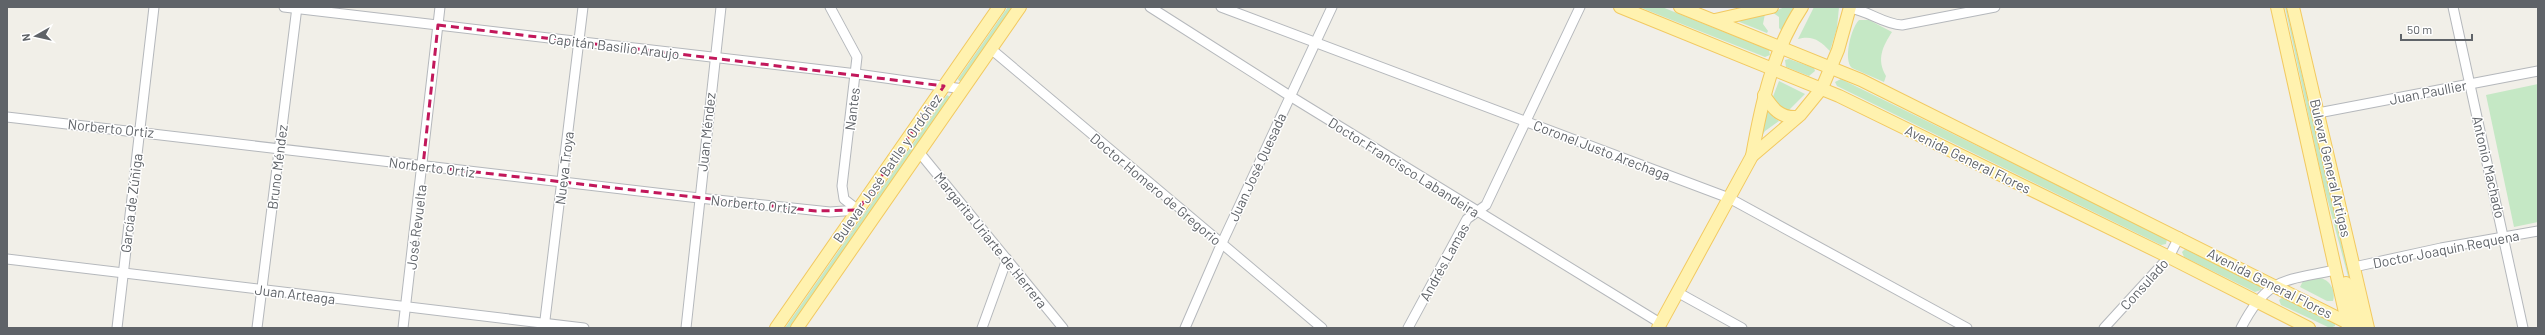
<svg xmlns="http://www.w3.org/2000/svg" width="2545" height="335" viewBox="0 0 2545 335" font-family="Barlow,sans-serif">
	<rect width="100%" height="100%" fill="#f1efe8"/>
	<g fill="#c5e8c5">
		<polygon points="1008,7 1013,7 961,81 959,81 958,79"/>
		<polygon points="1639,7 1662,7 1769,50 1770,55 1765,57"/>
		<polygon points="1785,7 1794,7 1782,31 1779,28 1779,17 1772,12"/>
		<path d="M1814,7H1839L1837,28L1830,51C1820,41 1813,35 1798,39Z"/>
		<polygon points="2285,7 2286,7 2357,310 2323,183"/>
		<polygon points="1765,14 1763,24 1768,31 1767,33 1737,21"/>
		<path d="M1859,20H1869L1892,32C1883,46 1876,59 1886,76L1884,82L1852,68C1843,60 1851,28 1859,20Z"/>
		<polygon points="1789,59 1814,68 1815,71 1809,76 1786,67 1785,60"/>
		<polygon points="1841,79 2167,239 2166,244 2161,245 1837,86 1835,82"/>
		<polygon points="1779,81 1805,94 1788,111 1783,111 1772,99"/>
		<polygon points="2538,84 2538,222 2514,227 2486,95"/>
		<polygon points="947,95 950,97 790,328 785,328"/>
		<polygon points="1768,108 1773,117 1779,121 1765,131 1760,139"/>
		<polygon points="2185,249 2260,285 2261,290 2255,292 2184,257 2182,252"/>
		<path d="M2319,278C2330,279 2336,291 2333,301H2327L2300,287L2303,281Z"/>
		<polygon points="2283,297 2335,322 2335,326 2330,328 2281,305 2279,300"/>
	</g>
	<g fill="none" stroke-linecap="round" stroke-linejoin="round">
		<defs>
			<g id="minor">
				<polyline points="284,7 857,74 963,89"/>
				<polyline points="830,7 857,57 842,186 844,199 858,210"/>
				<polyline points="1150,7 1290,96 1660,323"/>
				<polyline points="1221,7 1729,198 1967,328"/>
				<polyline points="2453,7 2523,328"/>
				<path d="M1850,8C1869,11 1883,24 1902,25L1995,7"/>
				<polyline points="991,49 1322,328"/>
				<polyline points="2318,113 2538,71"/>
				<polyline points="7,117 699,198 830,212 858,210"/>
				<polyline points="919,152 1063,328"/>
				<polyline points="7,259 584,328"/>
				<polyline points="2354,267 2441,248 2538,231"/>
				<polyline points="1677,292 1742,328"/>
				<polyline points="117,328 154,7"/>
				<polyline points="257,328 297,7"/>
				<polyline points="403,328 440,7"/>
				<polyline points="544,328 583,7"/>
				<polyline points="686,328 721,7"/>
				<polyline points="982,328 1007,259"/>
				<polyline points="1185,328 1221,245 1332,7"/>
				<polyline points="1408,328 1467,219 1486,205 1580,7"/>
				<polyline points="2104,328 2169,257 2179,237"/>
				<path d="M2241,328C2267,277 2284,281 2335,270"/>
			</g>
			<g id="major">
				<polyline points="1620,7 1839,96 2169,257 2309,328"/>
				<polyline points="1680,7 1861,80 2358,328"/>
				<polyline points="2277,7 2348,326"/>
				<polyline points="2293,7 2368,328"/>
				<polyline points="1715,20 1772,7"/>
				<path d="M1764,95C1773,109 1780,118 1797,117"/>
				<path d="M1752,156C1761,105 1773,50 1802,7"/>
				<polyline points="2346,283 2359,328"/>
				<polyline points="776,328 999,7"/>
				<polyline points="797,328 1020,7"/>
				<polyline points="1658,328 1752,156 1800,115 1822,88 1838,50 1850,7"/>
			</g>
		</defs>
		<use href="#minor" stroke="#b5b8bc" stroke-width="11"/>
		<use href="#major" stroke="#f2c960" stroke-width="14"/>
		<use href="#minor" stroke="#fff" stroke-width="9"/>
		<use href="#major" stroke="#fff2af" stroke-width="12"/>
	</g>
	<path fill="none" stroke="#c2185b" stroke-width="3" stroke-dasharray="8 5" stroke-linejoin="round" d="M438,25L944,86L858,210L816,211L423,166Z"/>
	<g text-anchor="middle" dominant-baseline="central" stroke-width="3" stroke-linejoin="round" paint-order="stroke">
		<g font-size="14" fill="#5f6368" stroke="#fff">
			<text transform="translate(614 46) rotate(7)">Capitán Basilio Araujo</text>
			<text transform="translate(2428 92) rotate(-11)">Juan Paullier</text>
			<text transform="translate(852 109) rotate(-83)">Nantes</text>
			<text transform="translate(111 128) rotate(6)">Norberto Ortiz</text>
			<text transform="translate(706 132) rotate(-84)">Juan Méndez</text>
			<text transform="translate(1602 150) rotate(21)">Coronel Justo Arechaga</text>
			<text transform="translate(1968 159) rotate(26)">Avenida General Flores</text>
			<text transform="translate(277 167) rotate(-83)">Bruno Méndez</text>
			<text transform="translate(432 167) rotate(7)">Norberto Ortiz</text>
			<text transform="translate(1257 167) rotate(-65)">Juan José Quesada</text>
			<text transform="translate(1404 167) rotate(32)">Doctor Francisco Labandeira</text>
			<text transform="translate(2489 167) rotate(77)">Antonio Machado</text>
			<text transform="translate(564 168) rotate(-83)">Nueva Troya</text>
			<text transform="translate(887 168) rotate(-55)">Bulevar José Batlle y Ordóñez</text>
			<text transform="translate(2331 168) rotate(77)">Bulevar General Artigas</text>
			<text transform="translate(1156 189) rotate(40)">Doctor Homero de Gregorio</text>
			<text transform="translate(131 203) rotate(-83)">García de Zúñiga</text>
			<text transform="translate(754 204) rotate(6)">Norberto Ortiz</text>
			<text transform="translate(416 227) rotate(-83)">José Revuelta</text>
			<text transform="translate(991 240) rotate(51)">Margarita Uriarte de Herrera</text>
			<text transform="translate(2446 249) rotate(-11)">Doctor Joaquín Requena</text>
			<text transform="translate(1444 262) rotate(-61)">Andrés Lamas</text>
			<text transform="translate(2270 283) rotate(27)">Avenida General Flores</text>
			<text transform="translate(2144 284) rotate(-48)">Consulado</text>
			<text transform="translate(295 294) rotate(7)">Juan Arteaga</text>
		</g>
	</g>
	<rect width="2545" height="335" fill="none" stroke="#5f6368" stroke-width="16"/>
	<g transform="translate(36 36) rotate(262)" stroke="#ffffff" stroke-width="3" paint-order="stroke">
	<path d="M0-3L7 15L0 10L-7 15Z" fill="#5f6368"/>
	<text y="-6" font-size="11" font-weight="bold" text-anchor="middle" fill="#5f6368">N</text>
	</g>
	<path d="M2401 34v6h71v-6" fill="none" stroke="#5f6368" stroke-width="2"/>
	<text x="2407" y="34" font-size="12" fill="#5f6368" stroke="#ffffff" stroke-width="3" paint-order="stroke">50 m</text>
</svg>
